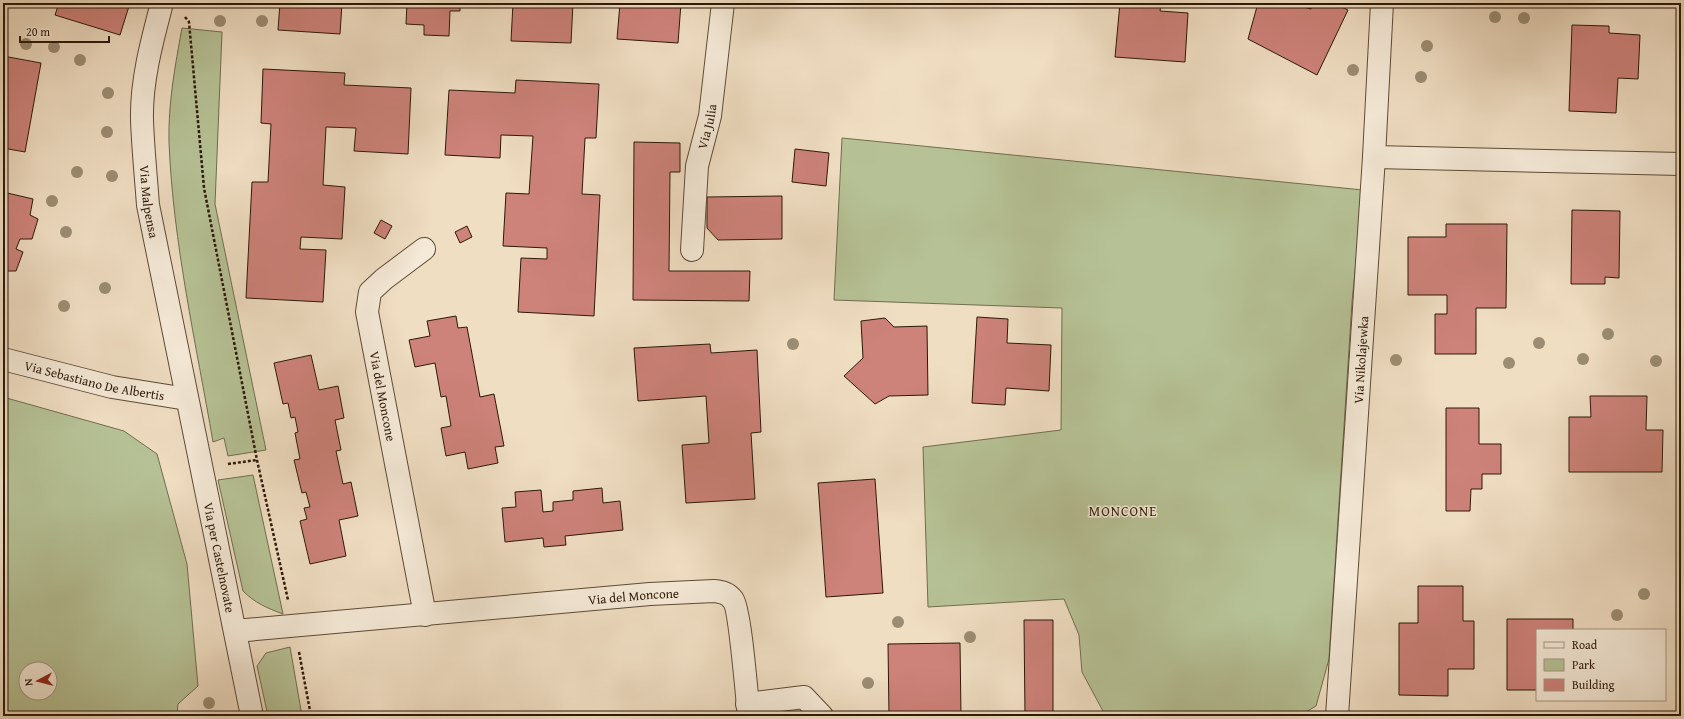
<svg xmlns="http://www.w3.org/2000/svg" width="1684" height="719" viewBox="0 0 1684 719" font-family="'Gentium Book Plus',serif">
	<rect width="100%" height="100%" fill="#f0dec3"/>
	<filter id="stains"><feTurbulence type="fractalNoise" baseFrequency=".005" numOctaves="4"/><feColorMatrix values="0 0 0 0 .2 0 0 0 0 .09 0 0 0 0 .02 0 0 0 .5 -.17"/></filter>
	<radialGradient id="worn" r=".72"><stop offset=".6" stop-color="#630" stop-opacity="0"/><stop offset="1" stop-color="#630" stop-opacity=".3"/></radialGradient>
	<g fill="#b6c296" stroke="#716d4e" fill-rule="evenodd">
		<path d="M182,28L222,32L215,204L266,450L228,456L224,438L213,442C196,343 173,243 169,142C168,104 175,66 182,28Z"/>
		<polygon points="842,138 1363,190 1352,302 1329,659 1316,706 1299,716 1124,716 1104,713 1082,672 1079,635 1064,599 928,607 923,447 1061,430 1062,308 834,300"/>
		<path d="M3,397L124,431L157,454L187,564L198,686L178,704L177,716H3ZM26,669H50V693H26Z"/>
		<path d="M253,475L283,614C267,608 255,603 243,591L218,480Z"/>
		<polygon points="290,647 302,716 268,716 257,666 266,653"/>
	</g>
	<g fill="#cd827a" stroke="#2c1807">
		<polygon points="59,3 130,3 120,35 55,15"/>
		<polygon points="280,3 342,3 340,34 278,30"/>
		<polygon points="407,3 460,3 460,11 450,11 449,36 424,35 424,25 406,24"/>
		<polygon points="513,3 573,3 571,43 511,41"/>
		<polygon points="620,3 681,3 678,43 617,39"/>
		<polygon points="1120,3 1161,3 1160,11 1188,13 1185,62 1115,57"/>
		<polygon points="1258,3 1290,3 1311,9 1314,3 1334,3 1348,10 1317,75 1248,39"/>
		<polygon points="1572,25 1609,26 1609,33 1640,35 1638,79 1618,78 1616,113 1569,111"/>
		<polygon points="3,56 41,63 25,152 3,148"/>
		<polygon points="263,69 345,73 344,85 411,88 408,154 354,151 356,128 326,127 323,185 345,187 342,239 301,237 300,249 326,250 323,302 246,298 252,182 268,182 271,124 261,123"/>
		<polygon points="516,80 599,84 596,138 585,138 582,194 600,195 594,316 518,312 521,258 547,259 547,248 503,246 506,193 529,194 533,136 501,135 500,158 445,155 449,90 515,93"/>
		<polygon points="634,142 680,143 680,172 670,172 669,271 750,271 749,301 633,300"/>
		<polygon points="795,149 829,153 826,186 792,182"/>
		<polygon points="3,192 33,199 30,215 38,219 32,239 20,239 16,249 23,252 16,271 4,271 3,275"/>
		<polygon points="782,196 782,239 718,240 707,228 707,197"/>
		<polygon points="1572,210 1620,211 1619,278 1605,277 1605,284 1571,284"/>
		<polygon points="381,220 392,226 385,239 374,233"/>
		<polygon points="1446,224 1507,224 1506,308 1476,308 1476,354 1435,354 1435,314 1447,314 1447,295 1408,295 1408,237 1446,237"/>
		<polygon points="467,226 472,237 460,243 455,232"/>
		<polygon points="3,286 7,286 3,302"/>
		<polygon points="456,316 458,328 467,327 480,397 494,394 504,446 495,447 498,463 468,469 465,452 446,456 441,428 451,426 446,396 441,397 435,363 415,367 409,340 430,336 427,321"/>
		<polygon points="977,317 1008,319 1007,343 1051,345 1049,391 1006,388 1005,405 972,403"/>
		<polygon points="885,318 894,327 927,326 928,395 889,396 875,404 844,376 863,358 861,321"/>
		<polygon points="710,344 711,353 757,350 761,432 751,433 755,499 686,503 682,445 709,443 706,396 638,401 634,348"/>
		<polygon points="311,355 319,390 338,386 344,418 335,420 341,450 336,451 343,484 351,482 358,516 339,520 346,556 310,564 300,521 307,519 304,508 310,507 306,492 302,493 294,460 300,459 295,433 298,432 295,417 291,418 288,403 283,404 274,363"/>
		<polygon points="1590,396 1647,396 1646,430 1663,430 1662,472 1569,472 1569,417 1591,417"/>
		<polygon points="1446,408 1479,408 1479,444 1501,444 1501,474 1482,474 1482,489 1471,489 1470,511 1446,511"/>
		<polygon points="875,479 883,593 826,597 818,483"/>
		<polygon points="602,488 603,503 620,501 623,530 565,536 566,545 544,547 543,538 505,542 502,508 516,507 515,492 541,490 543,512 553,511 553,502 573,500 573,491"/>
		<polygon points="1418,586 1463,586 1463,621 1474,621 1474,669 1448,669 1448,696 1399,695 1399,623 1418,623"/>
		<polygon points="1507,619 1573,619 1573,630 1537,630 1537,690 1507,690"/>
		<polygon points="1024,620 1053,620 1053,716 1025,716"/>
		<polygon points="960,643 961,716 889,716 888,644"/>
	</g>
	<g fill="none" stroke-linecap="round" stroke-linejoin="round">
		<defs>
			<g id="minor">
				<path id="s1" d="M162,3C152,41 141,81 142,120C143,149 146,177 148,205L252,716"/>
				<polyline points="1374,157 1681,164"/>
				<path id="s2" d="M424,249L384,279L370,292L367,312L425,615"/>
				<path id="s3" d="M692,250L697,166L710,116L723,3"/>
				<path id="s4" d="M3,359L112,387L187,399"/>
				<path id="s5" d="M235,631L650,594L714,591C722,592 728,593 733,600C740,609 747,698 749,716"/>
				<polyline points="747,704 804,697 822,716"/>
				<path id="s6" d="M1337,716L1374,157L1382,3"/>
			</g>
		</defs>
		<use href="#minor" stroke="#5d4a36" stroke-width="24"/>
		<g stroke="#2c1807" stroke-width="2.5" stroke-dasharray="3 2" stroke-linecap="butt">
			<polyline points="185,17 189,22 204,188 257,460 288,600"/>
			<polyline points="228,464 257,460"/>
			<polyline points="299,652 311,716"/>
		</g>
		<use href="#minor" stroke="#f5ead8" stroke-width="22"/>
	</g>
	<g fill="#9b8d73">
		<circle cx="1495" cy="17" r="6"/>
		<circle cx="1524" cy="18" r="6"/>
		<circle cx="220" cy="21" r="6"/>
		<circle cx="262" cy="21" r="6"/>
		<circle cx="26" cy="44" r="6"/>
		<circle cx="1427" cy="46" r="6"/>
		<circle cx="54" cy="47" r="6"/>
		<circle cx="80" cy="60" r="6"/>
		<circle cx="1353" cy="70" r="6"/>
		<circle cx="1421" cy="77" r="6"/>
		<circle cx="108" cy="93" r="6"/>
		<circle cx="107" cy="132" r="6"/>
		<circle cx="77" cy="172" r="6"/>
		<circle cx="112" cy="176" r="6"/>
		<circle cx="52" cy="201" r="6"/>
		<circle cx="66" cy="232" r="6"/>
		<circle cx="105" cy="288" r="6"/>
		<circle cx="64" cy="306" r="6"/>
		<circle cx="1608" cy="334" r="6"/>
		<circle cx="1539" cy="343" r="6"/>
		<circle cx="793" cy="344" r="6"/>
		<circle cx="1583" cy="359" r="6"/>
		<circle cx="1396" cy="360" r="6"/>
		<circle cx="1656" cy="361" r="6"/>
		<circle cx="1509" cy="363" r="6"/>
		<circle cx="1644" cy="594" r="6"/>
		<circle cx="1617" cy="615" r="6"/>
		<circle cx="898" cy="622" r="6"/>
		<circle cx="970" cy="637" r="6"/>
		<circle cx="868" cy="683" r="6"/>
		<circle cx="209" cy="703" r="6"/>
	</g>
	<g text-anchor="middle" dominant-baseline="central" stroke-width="3" stroke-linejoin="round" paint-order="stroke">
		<g font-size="13" fill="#2c1807" stroke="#f5ead8">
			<text stroke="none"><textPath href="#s3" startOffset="125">Via Julia</textPath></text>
			<text stroke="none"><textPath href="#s1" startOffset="201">Via Malpensa</textPath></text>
			<text stroke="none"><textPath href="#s6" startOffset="357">Via Nikolajewka</textPath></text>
			<text stroke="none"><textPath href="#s4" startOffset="94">Via Sebastiano De Albertis</textPath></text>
			<text stroke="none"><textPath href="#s2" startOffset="175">Via del Moncone</textPath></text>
			<text stroke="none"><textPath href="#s1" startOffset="564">Via per Castelnovate</textPath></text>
			<text stroke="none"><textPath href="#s5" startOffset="400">Via del Moncone</textPath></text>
		</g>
		<g font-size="14" letter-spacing="1" fill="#2c1807" stroke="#f5ead8">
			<text x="1123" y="511">MONCONE</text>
		</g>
	</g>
	<rect width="1684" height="719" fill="none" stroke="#f0dec3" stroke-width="16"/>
	<rect x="4" y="4" width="1676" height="711" fill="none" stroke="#2c1807" stroke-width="2"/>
	<rect x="8" y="8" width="1668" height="703" fill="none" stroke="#2c1807"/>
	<rect x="1536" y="629" width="130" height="72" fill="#f5ead8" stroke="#a59684"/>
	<rect x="1544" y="642" width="20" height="6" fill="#f5ead8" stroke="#a59684"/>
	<text x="1572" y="649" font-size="12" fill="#2c1807">Road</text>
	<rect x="1544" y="659" width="20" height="12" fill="#b6c296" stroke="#a59684"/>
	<text x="1572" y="669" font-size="12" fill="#2c1807">Park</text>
	<rect x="1544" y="679" width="20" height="12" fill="#cd827a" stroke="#a59684"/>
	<text x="1572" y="689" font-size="12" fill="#2c1807">Building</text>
	<g transform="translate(38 681) rotate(263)"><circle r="19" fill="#f5ead8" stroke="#a59684"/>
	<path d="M0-3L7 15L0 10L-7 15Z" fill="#8f2418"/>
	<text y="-6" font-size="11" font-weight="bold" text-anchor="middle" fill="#2c1807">N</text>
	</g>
	<path d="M20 36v6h89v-6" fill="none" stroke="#2c1807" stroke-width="2"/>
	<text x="26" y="36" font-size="12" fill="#2c1807" stroke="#f5ead8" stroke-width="3" paint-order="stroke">20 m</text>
	<rect width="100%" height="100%" filter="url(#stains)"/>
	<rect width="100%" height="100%" fill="url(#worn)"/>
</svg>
